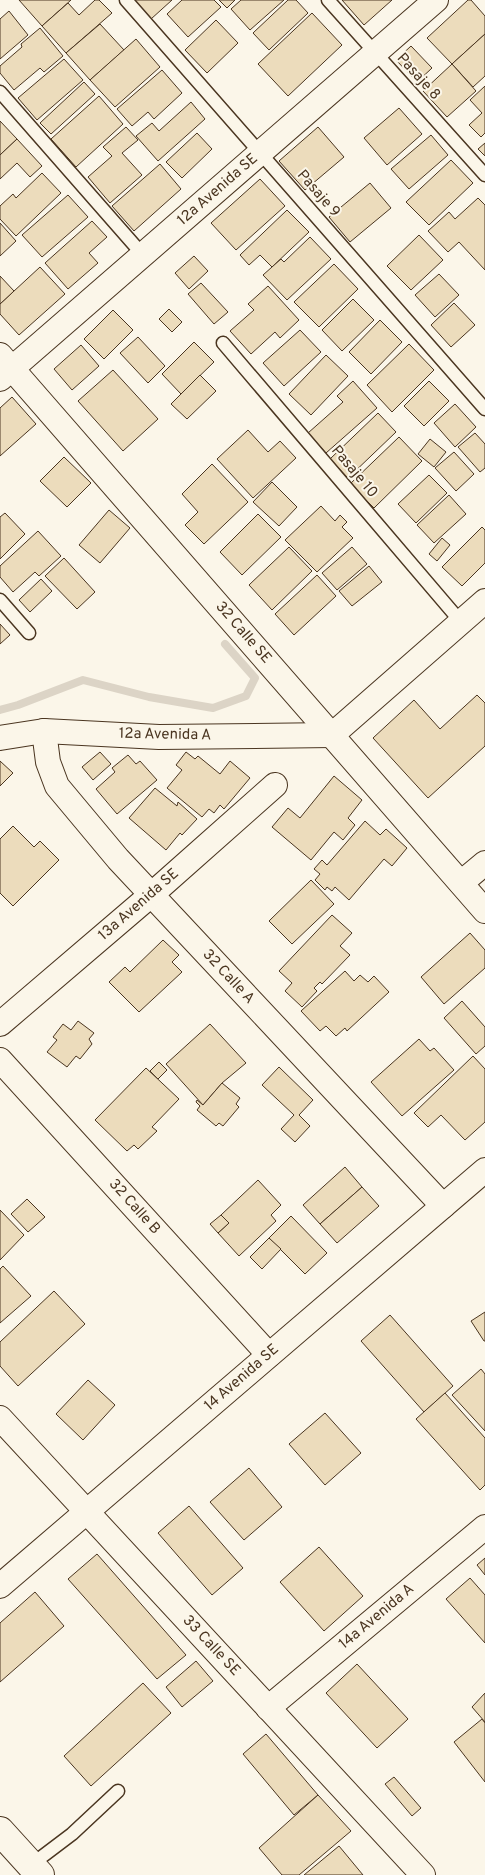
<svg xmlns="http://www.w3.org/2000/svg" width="485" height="1875" viewBox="0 0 485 1875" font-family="Overpass,sans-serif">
	<rect width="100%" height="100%" fill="#fbf6e9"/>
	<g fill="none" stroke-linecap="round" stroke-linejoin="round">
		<polyline stroke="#dcd4c6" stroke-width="8" points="0,710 18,705 83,680 149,697 213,708 246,696 255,678 225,644"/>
	</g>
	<g fill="#ecdcbc" stroke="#4a3520">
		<polygon points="19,0 71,0 42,26"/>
		<polygon points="95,0 99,0 112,13 66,53 42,26 68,3 79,15"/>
		<polygon points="134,0 172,0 151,19"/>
		<polygon points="182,0 214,0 221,7 188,37 167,14"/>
		<polygon points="219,0 235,0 227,8"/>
		<polygon points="241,0 284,0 250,30 231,9"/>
		<polygon points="288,0 296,0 308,13 269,50 253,33"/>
		<polygon points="342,0 392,0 364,25"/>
		<polygon points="468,0 471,0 485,16 485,34 452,64 427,38"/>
		<polygon points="9,11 28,35 0,59 0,19"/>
		<polygon points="312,13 342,45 288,96 258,64"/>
		<polygon points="216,20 238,43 207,73 185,50"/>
		<polygon points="100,24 124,50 90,80 66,53"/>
		<polygon points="40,28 63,56 44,72 40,68 14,90 0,73 0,66 22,47 21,44"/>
		<polygon points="485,34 485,76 473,87 452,64"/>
		<polygon points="136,39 160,67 115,107 90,80"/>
		<polygon points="411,46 432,68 417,82 396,60"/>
		<polygon points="64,59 83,80 37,120 18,98"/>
		<polygon points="452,64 476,91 447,117 423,91"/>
		<polygon points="162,70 182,93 154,119 148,112 132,126 117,109"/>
		<polygon points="84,82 95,94 51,134 40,123"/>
		<polygon points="485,86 485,133 481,137 469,125 482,113 470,100"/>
		<polygon points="99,96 123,124 76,167 51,139"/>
		<polygon points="191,102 205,119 158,161 136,136 152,123 159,131"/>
		<polygon points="399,108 422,134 387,165 364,138"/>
		<polygon points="0,121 17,139 0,155"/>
		<polygon points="126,127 138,140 122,153 142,175 110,203 88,177 112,156 103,147"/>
		<polygon points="318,127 344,157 305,190 279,161"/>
		<polygon points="197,133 212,149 182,178 166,162"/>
		<polygon points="431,135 448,155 409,189 391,169"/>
		<polygon points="17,139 42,166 30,177 17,163 0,179 0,155"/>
		<polygon points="485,143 485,156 478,149"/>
		<polygon points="451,160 473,183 429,225 406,202"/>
		<polygon points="160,164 181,189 134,231 112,206"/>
		<polygon points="42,173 61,193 16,236 0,219 0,206 13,194 16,198"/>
		<polygon points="260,179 285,206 236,250 211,223"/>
		<polygon points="370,183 391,208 350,242 329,217"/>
		<polygon points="68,195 88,217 42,257 22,235"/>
		<polygon points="478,198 485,205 485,270 459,242 448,252 428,231 449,212 455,219"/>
		<polygon points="287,210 309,232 272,267 260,255 249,265 240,255"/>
		<polygon points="92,221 107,237 89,253 98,263 68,289 45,263"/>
		<polygon points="0,223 16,241 0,256"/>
		<polygon points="419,235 443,260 411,290 387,266"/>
		<polygon points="310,237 331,259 287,300 263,275 281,259 284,262"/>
		<polygon points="194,256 208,271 189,289 175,273"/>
		<polygon points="334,264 358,289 319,327 294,302"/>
		<polygon points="40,267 65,294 19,335 0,314 0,304"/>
		<polygon points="439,274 459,295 435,317 415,295"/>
		<polygon points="0,276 14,291 0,304"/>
		<polygon points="201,283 228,312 214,324 188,294"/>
		<polygon points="268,286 299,320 280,338 275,332 251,354 230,331 254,310 248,304"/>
		<polygon points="353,299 374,320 342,351 322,330"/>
		<polygon points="454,303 475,325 451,347 431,325"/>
		<polygon points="169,309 182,322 172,332 159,319"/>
		<polygon points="113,310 133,330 104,359 84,339"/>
		<polygon points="380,320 402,342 371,374 349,352"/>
		<polygon points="300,330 321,352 284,386 263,363"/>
		<polygon points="138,337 165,366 148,383 120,353"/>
		<polygon points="194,342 214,362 181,394 162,374"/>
		<polygon points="409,344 434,370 392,412 367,385"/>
		<polygon points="81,345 99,366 72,390 54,369"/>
		<polygon points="326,355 348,376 311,415 289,394"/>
		<polygon points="113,370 158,419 123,451 78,401"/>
		<polygon points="200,375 216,391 187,419 171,404"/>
		<polygon points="353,381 377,408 326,453 308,433 343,402 337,396"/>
		<polygon points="429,381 449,401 424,426 404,406"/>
		<polygon points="12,397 36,424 0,456 0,408"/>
		<polygon points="455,404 476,427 455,447 434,423"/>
		<polygon points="378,413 396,432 348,478 330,459"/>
		<polygon points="248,430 268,452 280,441 296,458 253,498 217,459"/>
		<polygon points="475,433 485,444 485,468 480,472 458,447"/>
		<polygon points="399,437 422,461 374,508 350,484"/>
		<polygon points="430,439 446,452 434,467 418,454"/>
		<polygon points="454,452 474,474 456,491 435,468"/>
		<polygon points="64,457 91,483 67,507 40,481"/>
		<polygon points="212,464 248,502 204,544 185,525 198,512 182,494"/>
		<polygon points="429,475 447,493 416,523 398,504"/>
		<polygon points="272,482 297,507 279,526 253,502"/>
		<polygon points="449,495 466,514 434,543 417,525"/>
		<polygon points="321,506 335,521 340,515 347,522 342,527 353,538 317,572 285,540"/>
		<polygon points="109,510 130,528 100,563 79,545"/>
		<polygon points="5,513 25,534 0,559 0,517"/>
		<polygon points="258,514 281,537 242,575 220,552"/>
		<polygon points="482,527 485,530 485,563 462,586 442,567"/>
		<polygon points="38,531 61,556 39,576 35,572 13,592 0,577 0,566"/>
		<polygon points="442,538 450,545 437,561 429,554"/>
		<polygon points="289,547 312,571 272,610 249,585"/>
		<polygon points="352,547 367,564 337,590 322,573"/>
		<polygon points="64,558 95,592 77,609 45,576"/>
		<polygon points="369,566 382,582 352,606 339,591"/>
		<polygon points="317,575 336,596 294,635 275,614"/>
		<polygon points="41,579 52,591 30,612 19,600"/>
		<polygon points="0,624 10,635 0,644"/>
		<polygon points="477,695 485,703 485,746 428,798 373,738 414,700 440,729"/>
		<polygon points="100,752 111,764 93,780 82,767"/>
		<polygon points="186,752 195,759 198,756 220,774 230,761 250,778 224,809 220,805 214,813 209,809 202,817 167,788 182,770 176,765"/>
		<polygon points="128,755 136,764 140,761 157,780 117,814 96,789 115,772 112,768"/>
		<polygon points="0,761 13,773 0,786"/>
		<polygon points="334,776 362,800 348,818 355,825 343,840 334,832 311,860 272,827 288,808 300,818"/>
		<polygon points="155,788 177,806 178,802 197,819 182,835 180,833 166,850 129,818"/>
		<polygon points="365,821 380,835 386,829 407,848 392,866 384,859 349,900 335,887 332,891 327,887 325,890 315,880 320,874 314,869 322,860 327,865"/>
		<polygon points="13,826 34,847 40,841 59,860 13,906 0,893 0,839"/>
		<polygon points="311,880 334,904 292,944 269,921"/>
		<polygon points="332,915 352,933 340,946 350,955 322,984 320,982 314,988 317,991 302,1007 285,991 292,983 279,971"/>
		<polygon points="470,933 485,950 485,968 444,1004 421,977"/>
		<polygon points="163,940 179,955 172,962 182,972 139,1012 109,982 125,967 130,972"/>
		<polygon points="345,971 354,981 360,975 368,982 374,976 389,992 347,1031 345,1028 336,1036 326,1026 320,1031 301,1011"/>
		<polygon points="462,1001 485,1027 485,1046 476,1054 444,1018"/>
		<polygon points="78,1021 94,1033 89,1039 92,1044 80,1059 76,1056 67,1067 47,1052 57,1040 53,1037 63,1024 71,1030"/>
		<polygon points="210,1024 246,1063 222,1083 203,1105 166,1064"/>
		<polygon points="419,1039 430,1051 434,1048 454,1070 402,1116 371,1082"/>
		<polygon points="473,1056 485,1069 485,1122 465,1140 441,1115 428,1127 414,1113"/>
		<polygon points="159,1062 167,1070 158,1079 150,1071"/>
		<polygon points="279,1067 313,1100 299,1115 310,1126 295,1142 281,1129 294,1115 262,1085"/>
		<polygon points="146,1068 179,1099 152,1127 157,1131 138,1149 134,1145 127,1151 95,1120"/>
		<polygon points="222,1083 240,1098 236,1104 239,1107 223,1126 219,1123 216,1126 197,1110 200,1106 196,1102 197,1100 203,1105"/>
		<polygon points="345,1167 362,1187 320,1224 303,1205"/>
		<polygon points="258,1180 281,1205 271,1215 276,1221 239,1256 218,1233 229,1223 221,1215"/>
		<polygon points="362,1187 379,1206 337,1243 320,1224"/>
		<polygon points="27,1199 45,1217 28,1232 11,1214"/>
		<polygon points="0,1210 24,1235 0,1260"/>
		<polygon points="221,1215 229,1223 218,1233 210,1224"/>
		<polygon points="291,1216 327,1253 305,1274 269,1238"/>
		<polygon points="269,1238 281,1249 262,1269 250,1257"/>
		<polygon points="3,1266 31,1296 0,1323 0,1269"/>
		<polygon points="54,1291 85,1324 18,1386 0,1366 0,1342"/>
		<polygon points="485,1312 485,1341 484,1341 471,1321"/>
		<polygon points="390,1315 453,1386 424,1412 361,1341"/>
		<polygon points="481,1369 485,1374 485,1431 452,1395"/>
		<polygon points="88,1380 115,1405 83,1440 56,1414"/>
		<polygon points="445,1393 485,1438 485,1485 480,1490 416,1419"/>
		<polygon points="325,1413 361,1453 325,1485 289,1444"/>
		<polygon points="249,1468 282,1507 244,1540 210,1502"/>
		<polygon points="189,1506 243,1568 212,1595 158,1533"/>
		<polygon points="319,1547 363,1596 324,1631 280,1582"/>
		<polygon points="97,1554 186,1655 157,1679 68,1579"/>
		<polygon points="485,1558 485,1575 477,1565"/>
		<polygon points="470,1578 485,1595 485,1643 446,1599"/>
		<polygon points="35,1592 64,1626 0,1682 0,1623"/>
		<polygon points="196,1661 213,1681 182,1707 166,1687"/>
		<polygon points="357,1664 408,1719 377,1748 326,1693"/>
		<polygon points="143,1683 171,1713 91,1786 64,1756"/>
		<polygon points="485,1693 485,1722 472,1707"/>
		<polygon points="482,1719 485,1723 485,1782 454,1742"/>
		<polygon points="266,1734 318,1795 294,1815 243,1754"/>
		<polygon points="394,1777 421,1808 412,1816 385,1784"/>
		<polygon points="318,1795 351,1831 299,1875 282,1875 259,1848"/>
		<polygon points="339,1846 363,1875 304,1875"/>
	</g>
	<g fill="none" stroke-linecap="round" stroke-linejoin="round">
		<defs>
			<g id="lane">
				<polyline points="126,0 485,409"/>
				<polyline points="328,0 485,175"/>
				<polyline points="0,92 143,255"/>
				<polyline points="223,343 461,622"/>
				<polyline points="0,600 29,633"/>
				<polyline points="31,1865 72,1834 118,1791"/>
			</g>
			<g id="street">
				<polyline points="0,355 485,911"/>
				<polyline points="0,379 436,0"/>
				<polyline points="44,731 48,762 57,786 118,859 443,1206"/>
				<polyline points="0,738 44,731 159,737 332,735 485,601"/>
				<polyline points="461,883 485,863"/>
				<polyline points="0,1024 151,895 275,785"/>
				<polyline points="0,1060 269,1355"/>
				<polyline points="0,1418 423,1875"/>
				<polyline points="0,1586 485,1170"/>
				<polyline points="268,1708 485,1527"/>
			</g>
			<polyline id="primary" points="0,1831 40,1875"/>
		</defs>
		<use href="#lane" stroke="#4a3520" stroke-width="15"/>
		<use href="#street" stroke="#4a3520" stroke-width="26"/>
		<use href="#primary" stroke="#4a3520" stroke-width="30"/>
		<use href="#lane" stroke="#fbf6e9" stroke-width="12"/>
		<use href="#street" stroke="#fbf6e9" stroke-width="24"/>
		<use href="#primary" stroke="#fbf6e9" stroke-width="28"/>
	</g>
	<g text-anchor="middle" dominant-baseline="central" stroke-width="4" stroke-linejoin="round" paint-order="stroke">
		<g font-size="15" fill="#4a3520" stroke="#fbf6e9">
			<text transform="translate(418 77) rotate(48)">Pasaje 8</text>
			<text transform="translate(218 190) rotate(-41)">12a Avenida SE</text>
			<text transform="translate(318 194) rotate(49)">Pasaje 9</text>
			<text transform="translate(354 472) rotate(50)">Pasaje 10</text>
			<text transform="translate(243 633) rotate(49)">32 Calle SE</text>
			<text transform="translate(165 735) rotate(1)">12a Avenida A</text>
			<text transform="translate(139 905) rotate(-41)">13a Avenida SE</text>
			<text transform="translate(228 977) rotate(47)">32 Calle A</text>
			<text transform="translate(134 1207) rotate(48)">32 Calle B</text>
			<text transform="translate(242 1378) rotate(-41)">14 Avenida SE</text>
			<text transform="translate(377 1617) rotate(-40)">14a Avenida A</text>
			<text transform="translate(211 1646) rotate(47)">33 Calle SE</text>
		</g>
	</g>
</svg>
